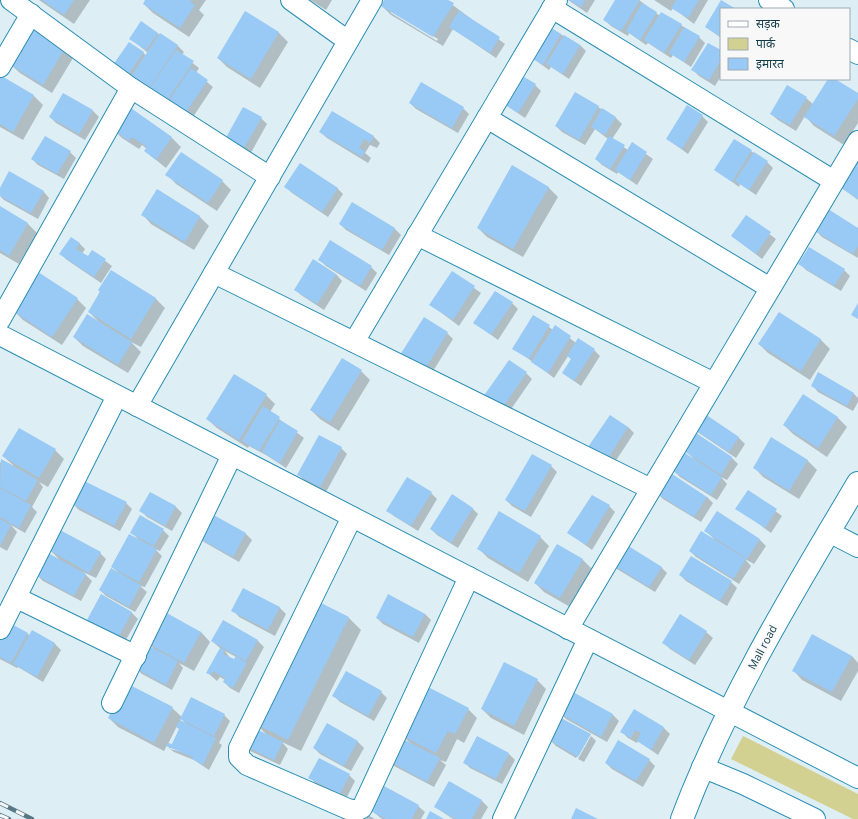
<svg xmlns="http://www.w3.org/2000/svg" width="858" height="819" viewBox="0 0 858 819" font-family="'Open Sans','Noto Sans Devanagari',sans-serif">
	<rect width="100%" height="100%" fill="#ddeef5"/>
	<polygon fill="#d3d191" points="743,736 858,794 858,819 853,819 731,759"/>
	<g fill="#0003" fill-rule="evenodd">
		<polygon points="39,0 90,0 74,24"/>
		<polygon points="146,0 206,0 199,10 204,15 189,37 153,13 144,4"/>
		<polygon points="310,0 332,0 326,10"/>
		<path d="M385,0H446L505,44L496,58L453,29L443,46L391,15L382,6ZM391,11L438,39L437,41L391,13Z"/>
		<polygon points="568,0 595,0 587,13"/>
		<polygon points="617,0 639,0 660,16 681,25 699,37 705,43 691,67 673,55 671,58 648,43 646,45 629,33 628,36 611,26 605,20"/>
		<polygon points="654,0 708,0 694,24 673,8 671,11"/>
		<polygon points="721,2 734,9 721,9 721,38 706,27"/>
		<polygon points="246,13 279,33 288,42 260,88 227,67 218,58"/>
		<polygon points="546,26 580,45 586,51 569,79 551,67 549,70 528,55"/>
		<polygon points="157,33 178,46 184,52 182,55 199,68 196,73 213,87 193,117 175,104 172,108 121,71 143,52 146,56 148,53 130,38"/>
		<polygon points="64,49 73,58 52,93 20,73 10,64"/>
		<polygon points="721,51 721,76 715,86 699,76 693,70"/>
		<polygon points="0,76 34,96 43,105 23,140 0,127"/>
		<polygon points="829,79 833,79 858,95 858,123 844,145 814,126 805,116 796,131 778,120 771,114 806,98 813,104"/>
		<polygon points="535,85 541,91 525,118 503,103"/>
		<polygon points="63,94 93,111 99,117 85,140 56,123 50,117"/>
		<polygon points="410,103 463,108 469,114 458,133 416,109"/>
		<polygon points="128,107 172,138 181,147 166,168 145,151 147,149 142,145 139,149 122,138 113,129"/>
		<polygon points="598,107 616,118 622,124 612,139 628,150 632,144 653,159 637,185 618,172 617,174 602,165 596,159 608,139 595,129 585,145 562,132 556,126"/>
		<polygon points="332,113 374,137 380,143 377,148 370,145 365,153 371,158 368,163 327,138 320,132"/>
		<polygon points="702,116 708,122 688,154 667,139"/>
		<polygon points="261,118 267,124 248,158 230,148"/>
		<polygon points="735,140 767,162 773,168 756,195 740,184 739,187 716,170"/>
		<polygon points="70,152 76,158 64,179 38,165 32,159"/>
		<polygon points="858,162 858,200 842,188"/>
		<polygon points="167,174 222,181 231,190 217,211 176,184"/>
		<polygon points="286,187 337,188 343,194 328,217 292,193"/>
		<polygon points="548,187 558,197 523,257 487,237 478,228"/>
		<polygon points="0,190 43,191 49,198 38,219 4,200 0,196"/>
		<polygon points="158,190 200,217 209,226 194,250 151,224 142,214"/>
		<polygon points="352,204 395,229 401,235 389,255 346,230 340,224"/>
		<polygon points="0,208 28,224 37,233 19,264 0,253"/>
		<polygon points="746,217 776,239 762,259 732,236"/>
		<polygon points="858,229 858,258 822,237 816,231"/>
		<polygon points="79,243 85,249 82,254 88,258 92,251 112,266 101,283 67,260 61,254"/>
		<polygon points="320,260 371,267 377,273 366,291 326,266"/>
		<polygon points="800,264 844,270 850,276 841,291 806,270"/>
		<polygon points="111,271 156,299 165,308 141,347 131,342 141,352 128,373 83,346 74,337 100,323 89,312"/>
		<polygon points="452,272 481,293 459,326 431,305"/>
		<polygon points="336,274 342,281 324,310 301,295 295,289"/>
		<polygon points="77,299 86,308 62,345 23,320 14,311"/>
		<polygon points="512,303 518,309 498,340 475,323"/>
		<polygon points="779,313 821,340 830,349 810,380 768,353 759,344"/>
		<polygon points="534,316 553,330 555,327 576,343 594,350 600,356 581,386 563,373 572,359 568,356 554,378 514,348"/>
		<polygon points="447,333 453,339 430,376 407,361"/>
		<polygon points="361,371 370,380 339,431 320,419 311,410"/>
		<polygon points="526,373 532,379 507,415 490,403"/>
		<polygon points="812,385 854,394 858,398 858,402 853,411 818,392"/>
		<polygon points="266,395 275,404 270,412 304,438 286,468 266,455 249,446 248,448 217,428 207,419"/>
		<polygon points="803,396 838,418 847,427 827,457 793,434 784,425"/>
		<polygon points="702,414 739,438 745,444 736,458 699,433 693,427"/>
		<polygon points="628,427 634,433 613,465 596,453"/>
		<polygon points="696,435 732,458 738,464 727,480 721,477 727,484 717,500 680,477 674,471 695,460 686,451"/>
		<polygon points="772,439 808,461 817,470 799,499 763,477 754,467"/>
		<polygon points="341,448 347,454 326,492 305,481 299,475"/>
		<polygon points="55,450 64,459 48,487 39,482 43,487 32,507 37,512 25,533 11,525 17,532 7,551 0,547 0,463 2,460 14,466 3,456"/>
		<polygon points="551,466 557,472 531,517 512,506 506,500"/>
		<polygon points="748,491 782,516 771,533 737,508"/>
		<polygon points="431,493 437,499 418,531 394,516 388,510"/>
		<polygon points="657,493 707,497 713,503 701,522 663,499"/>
		<polygon points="126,503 132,509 120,531 79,510 73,504"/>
		<polygon points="609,506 615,512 592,550 569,533"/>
		<polygon points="176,507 182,513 172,531 147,517 141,511"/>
		<polygon points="472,508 478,514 458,548 437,535 431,529"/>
		<polygon points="717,512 760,540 766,546 754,564 745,559 751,566 739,584 696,557 690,551 714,539 705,530"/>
		<polygon points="211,515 246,534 252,540 239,562 204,542 198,536"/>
		<polygon points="163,530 169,536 160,551 155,549 162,556 145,587 140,586 147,592 135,612 106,596 100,590 118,572 112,567 139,540 131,532"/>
		<polygon points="540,537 549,546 528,582 488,558 478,548"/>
		<polygon points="557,545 583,560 592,569 570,607 544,592 535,583"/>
		<polygon points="50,550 100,553 106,559 96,578 83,572 92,581 81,601 43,581 37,575 59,559"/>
		<polygon points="691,558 731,582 737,588 727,606 686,581 680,575"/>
		<polygon points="611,563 661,567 667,573 655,592 617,569"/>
		<polygon points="244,589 280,608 286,614 275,636 239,617 233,610"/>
		<polygon points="102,596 132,613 138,619 124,643 94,626 88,620"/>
		<polygon points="389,596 425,614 431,620 419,643 383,624 377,618"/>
		<polygon points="348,617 361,630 301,751 282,742 288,749 280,765 250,751 244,745 268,736 255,723"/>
		<path d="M224,621L258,641L264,647L239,693L230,688L224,682L225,680L220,677L217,681L208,673L221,649L212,641ZM225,651L236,657L234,661L230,658Z"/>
		<polygon points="32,632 55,644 61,650 43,682 18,667 17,668 0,659 0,638 27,633 30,636"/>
		<polygon points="201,632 210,642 194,671 179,663 183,668 172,690 142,674 136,668 155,650 147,642"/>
		<polygon points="706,632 713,638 695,665 670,649 664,643"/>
		<polygon points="852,656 858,663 858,671 841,701 802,680 793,670"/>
		<polygon points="537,680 546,689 524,735 491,718 482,709"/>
		<polygon points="381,692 387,698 374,721 340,702 334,696"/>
		<polygon points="572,692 613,715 619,721 607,742 566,719 560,713"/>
		<path d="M172,708L182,717L224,715L230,721L219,743L222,745L209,770L194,760L174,752L170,749L182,752L171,747L170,749L167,745L164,751L118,727L109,718ZM181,718L186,724L180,721ZM177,726L180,730L172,746L168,744Z"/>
		<polygon points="468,709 477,718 464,743 457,739 446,762 440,760 446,765 434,787 394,766 388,760 410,743 402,735"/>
		<polygon points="634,711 664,728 670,734 658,755 638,741 637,743 628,738 622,732"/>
		<polygon points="561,719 590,736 589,736 576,758 556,746 550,740"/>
		<polygon points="327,725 358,742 364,748 351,771 320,754 314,748"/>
		<polygon points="591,736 596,741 584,762 578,759"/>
		<polygon points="477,737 509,754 515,760 502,784 470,768 464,762"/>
		<polygon points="649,760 655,766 643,787 612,769 606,763"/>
		<polygon points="349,775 355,781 346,799 316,784 310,777"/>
		<polygon points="449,783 482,801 488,807 481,819 453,819 435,807"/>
		<polygon points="418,806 425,812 421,819 382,819 372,811"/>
		<polygon points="368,815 375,819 366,819"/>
	</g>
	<g fill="#99c9f5">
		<polygon points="42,0 74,0 64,15"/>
		<polygon points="145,0 191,0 190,2 195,5 180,28 143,4"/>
		<polygon points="384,0 448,0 454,3 433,37 381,6"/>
		<polygon points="569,0 585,0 581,7"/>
		<polygon points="615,0 640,0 621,31 603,20"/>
		<polygon points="676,0 699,0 688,18 671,8"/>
		<polygon points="721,0 736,9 721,9 721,37 705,27"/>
		<polygon points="642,3 657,12 640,40 626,31"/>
		<polygon points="245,11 279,32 251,79 217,58"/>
		<polygon points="459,11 500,37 490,53 449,27"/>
		<polygon points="661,12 682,24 664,53 644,40"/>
		<polygon points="141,21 158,33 146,50 129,39"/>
		<polygon points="545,24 561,34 543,65 527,55"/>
		<polygon points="684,27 700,36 684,62 669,53"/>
		<polygon points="31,28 65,48 43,85 9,64"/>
		<polygon points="160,33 178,45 148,90 130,78"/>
		<polygon points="564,35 580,45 563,74 546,64"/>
		<polygon points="129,42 144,52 128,75 113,65"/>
		<polygon points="708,43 721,50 721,60 709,80 691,70"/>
		<polygon points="176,50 194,61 166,102 148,91"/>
		<polygon points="191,68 208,80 186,112 169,100"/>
		<polygon points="519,74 536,84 518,113 502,103"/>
		<polygon points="0,75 34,95 13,132 0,124"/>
		<polygon points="828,79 835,79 858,93 858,99 834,136 804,117"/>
		<polygon points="421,82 464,107 452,128 409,103"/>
		<polygon points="787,85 807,97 790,125 770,114"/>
		<polygon points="575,92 599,106 579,140 555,126"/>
		<polygon points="63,93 93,110 79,134 49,117"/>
		<polygon points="687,105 703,115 682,149 666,139"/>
		<polygon points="128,106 172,137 156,160 144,151 147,147 132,137 129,141 112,129"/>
		<polygon points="243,107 262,117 241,153 223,143"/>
		<polygon points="602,108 616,117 605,135 591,127"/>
		<polygon points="332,111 374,136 370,143 364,139 359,148 365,151 362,157 319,132"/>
		<polygon points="45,136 71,151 57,174 31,159"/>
		<polygon points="609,136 625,145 610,169 595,159"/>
		<polygon points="734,139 752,150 732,182 714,170"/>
		<polygon points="632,142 647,152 630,180 615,170"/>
		<polygon points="181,152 223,180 208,203 165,175"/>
		<polygon points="754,152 768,161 749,190 735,181"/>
		<polygon points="858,160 858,199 841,188"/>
		<polygon points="300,163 338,188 322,212 284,187"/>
		<polygon points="512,165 549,187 513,249 477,228"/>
		<polygon points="9,171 44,191 31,213 0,196 0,188"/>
		<polygon points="157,189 200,216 185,242 141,215"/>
		<polygon points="352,202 395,228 382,250 339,224"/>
		<polygon points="0,206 28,223 9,256 0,250"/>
		<polygon points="828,209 858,228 858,246 853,254 815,231"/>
		<polygon points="746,215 771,232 756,254 731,236"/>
		<polygon points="71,237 80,243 76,249 88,256 92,250 106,259 94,277 59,254"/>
		<polygon points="330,240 372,266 360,286 318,260"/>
		<polygon points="809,247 845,269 834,286 798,264"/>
		<polygon points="313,259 336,274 317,304 294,290"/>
		<polygon points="111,270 156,298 131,339 88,312 100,292 98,290"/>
		<polygon points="452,271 475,286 453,320 429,305"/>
		<polygon points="38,272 78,298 52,337 13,311"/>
		<polygon points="495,291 513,302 491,335 473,323"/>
		<polygon points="858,303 858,319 851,315"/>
		<polygon points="779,312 821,339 801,371 758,344"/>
		<polygon points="87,314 132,342 118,365 73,337"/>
		<polygon points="533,315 550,325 529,359 512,349"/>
		<polygon points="424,317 448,332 424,371 400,355"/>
		<polygon points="555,325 571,336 548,373 531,362"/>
		<polygon points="578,338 595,349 574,381 562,373 571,359 567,356"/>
		<polygon points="342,358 362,370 330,422 310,410"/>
		<polygon points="509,360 527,372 501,410 483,397"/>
		<polygon points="818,372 854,393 847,406 811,386"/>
		<polygon points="234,374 267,394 239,440 206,419"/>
		<polygon points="803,394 838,417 818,448 783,425"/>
		<polygon points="263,406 280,417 259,451 242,441"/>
		<polygon points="702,412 739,437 729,452 692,428"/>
		<polygon points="610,415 628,427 607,460 588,447"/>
		<polygon points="280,420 298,431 280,463 262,452"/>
		<polygon points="19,428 56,449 39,478 2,456"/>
		<polygon points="696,433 732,457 721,475 684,451"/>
		<polygon points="319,435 342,447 320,487 297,475"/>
		<polygon points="771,437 808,460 789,491 753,468"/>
		<polygon points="685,453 722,477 711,495 673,471"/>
		<polygon points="532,454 552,465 525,511 505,500"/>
		<polygon points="1,459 38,480 26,501 0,487"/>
		<polygon points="669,472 707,497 694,517 656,493"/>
		<polygon points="407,477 432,492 411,526 386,511"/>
		<polygon points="84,481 127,502 114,526 72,504"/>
		<polygon points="0,488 31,505 19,528 0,517"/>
		<polygon points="748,490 777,509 765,528 735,509"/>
		<polygon points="150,492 176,506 165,526 139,511"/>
		<polygon points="452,494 473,508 451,543 430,529"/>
		<polygon points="592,495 610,505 586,545 567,533"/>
		<polygon points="499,511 541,536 519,573 477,549"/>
		<polygon points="717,511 760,539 747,559 704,531"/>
		<polygon points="210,513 246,533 233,557 197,537"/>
		<polygon points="140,515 164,529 154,546 130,533"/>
		<polygon points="0,519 11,525 0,546"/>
		<polygon points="60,530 101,552 89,573 49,550"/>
		<polygon points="701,531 746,559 733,579 689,551"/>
		<polygon points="129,534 157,549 139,582 111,567"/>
		<polygon points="622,542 662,567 649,587 610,563"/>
		<polygon points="557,544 583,559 560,598 534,583"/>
		<polygon points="48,553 86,574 74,596 36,575"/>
		<polygon points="691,556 732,581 720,601 679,575"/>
		<polygon points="111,568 141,585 129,607 99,590"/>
		<polygon points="243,588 280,607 268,630 231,611"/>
		<polygon points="101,594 132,612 118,638 87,620"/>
		<polygon points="388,594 425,614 413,637 376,618"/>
		<polygon points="315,600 349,617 288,740 254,723"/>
		<polygon points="163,611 201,632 184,663 145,642"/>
		<polygon points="680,614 707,631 689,660 662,643"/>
		<polygon points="223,620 258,640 246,661 211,641"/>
		<polygon points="8,622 28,633 11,663 0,657 0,636"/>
		<polygon points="32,630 55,643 37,677 13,664"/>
		<polygon points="812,634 852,656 832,692 792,671"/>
		<polygon points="147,645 178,661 166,685 135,668"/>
		<polygon points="220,648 225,650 223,654 234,659 236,656 247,663 233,688 223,682 225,678 213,671 211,675 206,673"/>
		<polygon points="504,662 538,679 514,726 481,709"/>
		<polygon points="346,671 382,691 368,716 332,696"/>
		<polygon points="126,683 173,707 154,743 108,718"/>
		<polygon points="426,686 469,708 455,734 448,731 436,753 401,735"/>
		<polygon points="571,691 613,714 601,737 559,713"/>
		<polygon points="191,697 225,714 214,736 180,719"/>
		<polygon points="634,709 664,727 651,750 637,741 641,733 635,730 631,738 620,732"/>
		<polygon points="561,718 591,734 578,757 549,740"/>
		<polygon points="180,720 216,738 203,765 192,759 193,757 166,746 168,743 172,744 179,729 176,727"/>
		<polygon points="327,723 358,741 344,766 313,748"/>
		<polygon points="252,727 283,742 274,760 243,745"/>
		<polygon points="477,736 509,753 496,779 463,763"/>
		<polygon points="399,737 440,758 427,782 387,760"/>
		<polygon points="618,740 650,759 636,781 605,763"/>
		<polygon points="319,758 350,774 340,794 308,778"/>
		<polygon points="449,781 482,800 472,819 456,819 434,807"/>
		<polygon points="384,786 419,805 412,819 386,819 371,811"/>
		<polygon points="576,808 598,819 571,819"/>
		<polygon points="430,811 444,819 426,819"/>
	</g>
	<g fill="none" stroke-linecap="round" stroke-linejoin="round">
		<defs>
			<g id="minor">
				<polyline points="11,0 131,88 270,177"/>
				<polyline points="291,0 348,41"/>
				<polyline points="769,0 784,9"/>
				<polyline points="552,8 834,181"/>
				<polyline points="849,49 858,54"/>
				<polyline points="0,67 31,14"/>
				<polyline points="487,118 770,288"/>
				<polyline points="417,235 714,383"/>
				<polyline points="214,273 651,489"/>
				<polyline points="0,320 131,88"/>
				<polyline points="0,335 858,778"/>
				<polyline points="354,342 557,0"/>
				<polyline points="137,406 372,0"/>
				<polyline points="352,517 239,748 239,757 247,765 348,809 356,811 362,808 469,577"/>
				<polyline points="829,532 858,547"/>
				<polyline points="17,598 136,656"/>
				<polyline points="0,629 117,396"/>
				<polyline points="568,629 858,141"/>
				<polyline points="112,703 232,455"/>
				<polyline points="702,767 743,784 815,819"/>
				<polyline points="503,819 588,639"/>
			</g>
			<path id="tertiary" d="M682,819C727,700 793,592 858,483"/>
		</defs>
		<use href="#minor" stroke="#2b8fb3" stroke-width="22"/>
		<use href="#tertiary" stroke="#2b8fb3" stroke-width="24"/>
		<use href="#minor" stroke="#fff" stroke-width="20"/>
		<use href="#tertiary" stroke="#fff" stroke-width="22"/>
		<defs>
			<g id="rail">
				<polyline points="0,803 32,819"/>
				<polyline points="0,815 9,819"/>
			</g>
		</defs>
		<use href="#rail" stroke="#577884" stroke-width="4.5"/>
		<use href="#rail" stroke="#f8f8f8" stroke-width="3" stroke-dasharray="9" stroke-linecap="butt"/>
	</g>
	<g text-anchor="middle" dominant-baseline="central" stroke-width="3.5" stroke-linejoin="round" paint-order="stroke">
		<g font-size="11" fill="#123b4a" stroke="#f8f8f8">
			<text transform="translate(762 647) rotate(-62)">Mall road</text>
		</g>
	</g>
	<rect x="720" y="8" width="130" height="72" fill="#f8f8f8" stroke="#9cacb2"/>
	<rect x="728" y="21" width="20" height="6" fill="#ffffff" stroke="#9cacb2"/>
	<text x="756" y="28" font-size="12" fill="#123b4a">सड़क</text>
	<rect x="728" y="38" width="20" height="12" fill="#d3d191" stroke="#9cacb2"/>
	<text x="756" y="48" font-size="12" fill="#123b4a">पार्क</text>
	<rect x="728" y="58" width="20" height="12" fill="#99c9f5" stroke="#9cacb2"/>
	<text x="756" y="68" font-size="12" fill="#123b4a">इमारत</text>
</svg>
